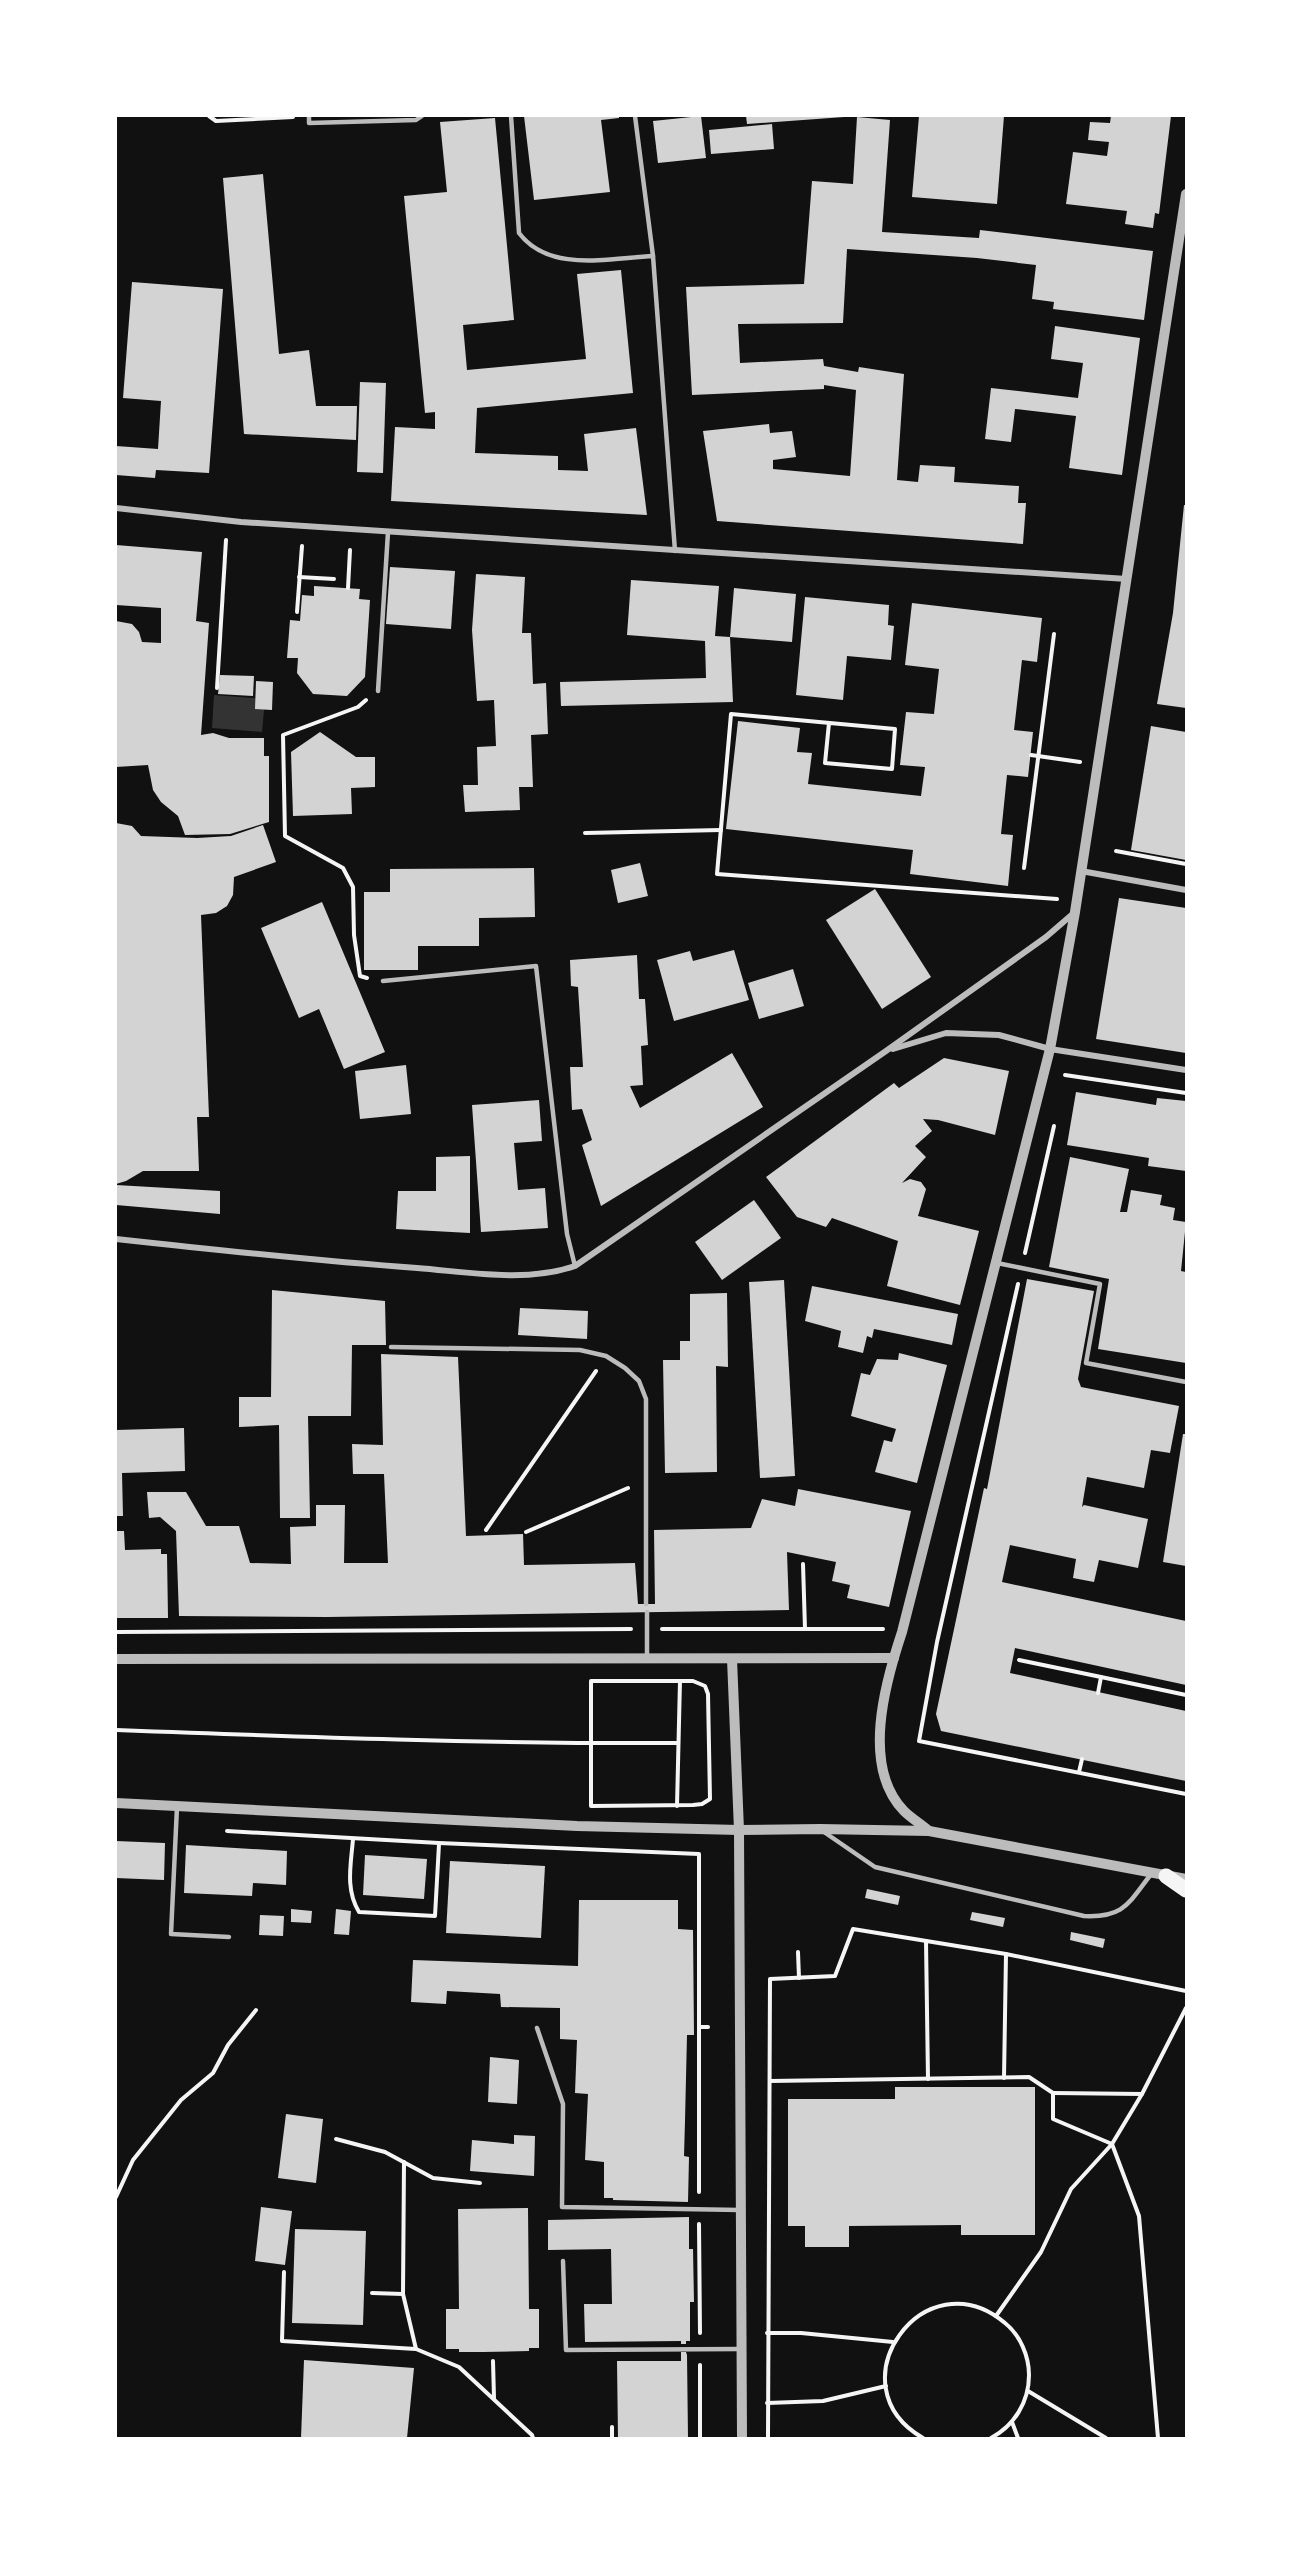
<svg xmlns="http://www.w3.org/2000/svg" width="1302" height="2554" viewBox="0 0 1302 2554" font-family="'Nunito Sans',sans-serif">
	<rect width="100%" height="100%" fill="#111"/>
	<polygon fill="#333" points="214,695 265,699 262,732 212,728"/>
	<g fill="#d3d3d3">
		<polygon points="524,116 619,116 619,118 601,120 610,192 534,200"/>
		<polygon points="701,116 706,158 658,163 653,121"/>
		<polygon points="746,116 844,116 844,117 747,124"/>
		<polygon points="919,116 1004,116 997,204 912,197"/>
		<polygon points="1111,116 1171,116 1159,214 1155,213 1153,228 1125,224 1127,211 1066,204 1073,152 1107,156 1109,142 1088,140 1090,122 1110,123"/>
		<polygon points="857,117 890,120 882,232 979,238 980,230 1153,251 1144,320 1053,309 1054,302 1032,299 1036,265 977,258 847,249 843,323 738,324 740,363 823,359 824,366 858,372 859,367 904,374 897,480 918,482 920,465 955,467 954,482 1019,486 1018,503 1026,503 1023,544 717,521 703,431 769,424 770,433 792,431 796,457 773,460 773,469 850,476 856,390 824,385 824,389 692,395 686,287 804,284 812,181 853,184"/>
		<polygon points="495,118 514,320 463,325 467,370 586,359 577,274 621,270 633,393 477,408 475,453 558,456 558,470 588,471 584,434 636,428 647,515 391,501 395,427 435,429 435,412 425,413 404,196 447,192 440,122"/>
		<polygon points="772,124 774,149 711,154 709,130"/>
		<polygon points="263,174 279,354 309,350 316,406 357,406 356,440 244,434 223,178"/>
		<polygon points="132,282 223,289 209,473 156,470 155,478 116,475 116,446 158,449 161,401 123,398"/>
		<polygon points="1055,326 1140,338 1122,475 1069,468 1076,416 1015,409 1011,442 985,439 991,388 1078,398 1083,363 1051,359"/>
		<polygon points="360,382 386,383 383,473 357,472"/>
		<polygon points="1184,505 1186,505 1186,708 1157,704 1173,613"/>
		<polygon points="116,545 202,552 196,621 209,623 201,735 213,733 229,738 264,738 264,756 269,756 269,822 230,834 185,835 178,816 161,802 153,790 148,765 116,767 116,621 132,624 139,632 142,642 161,643 161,608 116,605"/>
		<polygon points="390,567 455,571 451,629 386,624"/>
		<polygon points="476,574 525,577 522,633 531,633 533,684 546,683 548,734 531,735 533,787 519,787 520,810 465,812 463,785 478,785 477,747 496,746 494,700 477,701 472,630"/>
		<polygon points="631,580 719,586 715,636 730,637 733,702 561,706 560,682 706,678 705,641 627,635"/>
		<polygon points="314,586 360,589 359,599 370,600 365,677 347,696 313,694 297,673 298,658 287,658 290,620 300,621 302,595 314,596"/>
		<polygon points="734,588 796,594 792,642 730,637"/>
		<polygon points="805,597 889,605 888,625 894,626 891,660 847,656 843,700 796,695"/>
		<polygon points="912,603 1042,618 1037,662 1022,660 1014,730 1033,732 1028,777 1007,775 1001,834 1013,835 1008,886 910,874 913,850 726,829 738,721 800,728 797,752 812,753 808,784 921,796 925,767 900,765 906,712 934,714 939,669 905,665"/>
		<polygon points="220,675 254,676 253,696 218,694"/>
		<polygon points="256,681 273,682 272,710 255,709"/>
		<polygon points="1151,726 1186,732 1186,860 1131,850"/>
		<polygon points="320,732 356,757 375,757 375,787 351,788 352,814 293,816 291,752"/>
		<polygon points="116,823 132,826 141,836 197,838 231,836 263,825 276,862 234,877 233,895 227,906 216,913 201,915 209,1117 197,1117 199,1171 143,1171 126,1181 116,1184"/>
		<polygon points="640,863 648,896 618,903 611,870"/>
		<polygon points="534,868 535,917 479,918 479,946 418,946 418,970 364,970 364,892 390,892 390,869"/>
		<polygon points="875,889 931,977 882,1009 826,920"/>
		<polygon points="1119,898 1186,908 1186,1053 1096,1039"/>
		<polygon points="322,902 385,1052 344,1069 319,1009 299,1018 261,928"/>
		<polygon points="734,950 749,1000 674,1021 657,960 690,951 693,961"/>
		<polygon points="637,955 639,999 645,999 648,1045 641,1046 643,1085 630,1086 640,1108 732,1053 763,1107 601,1206 582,1145 592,1140 582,1109 572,1110 570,1067 583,1067 578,987 571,986 570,960"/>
		<polygon points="793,969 804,1006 759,1019 748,983"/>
		<polygon points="944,1058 1009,1071 995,1135 938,1120 923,1119 932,1131 915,1146 926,1157 902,1183 910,1179 921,1182 926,1189 918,1216 979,1231 960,1305 887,1286 898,1241 832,1218 826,1227 797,1217 766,1177 894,1083 899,1088"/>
		<polygon points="406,1065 411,1114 360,1119 355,1071"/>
		<polygon points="1076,1092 1156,1105 1157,1098 1186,1101 1186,1171 1148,1166 1149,1158 1067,1145"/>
		<polygon points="539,1100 542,1141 514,1143 518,1190 545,1188 548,1228 481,1232 472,1105"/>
		<polygon points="470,1156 470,1233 396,1229 398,1191 436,1191 436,1157"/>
		<polygon points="1070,1157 1129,1169 1120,1212 1127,1212 1131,1190 1162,1195 1160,1205 1175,1208 1173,1220 1186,1222 1181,1271 1186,1272 1186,1363 1098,1349 1109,1279 1049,1267"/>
		<polygon points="116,1185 220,1191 220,1214 116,1205"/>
		<polygon points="754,1200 781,1238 722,1280 695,1242"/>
		<polygon points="1027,1279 1094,1291 1078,1379 1081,1387 1179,1406 1170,1453 1151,1450 1144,1488 1087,1477 1082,1507 1084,1505 1148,1519 1138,1568 1099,1560 1094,1582 1073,1578 1076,1559 1010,1545 1002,1582 1186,1621 1186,1685 1015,1648 1010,1673 1186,1711 1186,1781 941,1731 936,1714 984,1488 987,1489"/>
		<polygon points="784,1280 795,1476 760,1478 749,1282"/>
		<polygon points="812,1286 958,1314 952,1345 874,1329 872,1338 867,1336 863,1353 838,1347 841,1331 805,1321"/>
		<polygon points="272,1290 385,1301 386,1345 352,1345 351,1416 308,1416 310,1518 280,1518 279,1425 239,1427 239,1397 271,1397"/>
		<polygon points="727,1293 728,1367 716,1366 717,1472 665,1473 663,1360 680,1360 680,1341 690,1341 690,1294"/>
		<polygon points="520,1308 588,1311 587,1339 518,1335"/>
		<polygon points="899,1353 947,1365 917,1483 875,1472 884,1440 892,1442 896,1429 851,1416 861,1373 870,1375 877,1359 898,1360"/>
		<polygon points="381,1354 458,1357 466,1536 523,1534 524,1565 635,1563 638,1604 655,1604 654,1530 751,1528 762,1499 795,1506 798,1489 911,1511 889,1607 847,1598 850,1585 832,1581 836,1562 787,1552 789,1610 327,1617 179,1616 176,1531 160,1517 149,1518 147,1492 186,1492 206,1526 239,1526 250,1563 291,1564 290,1527 316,1526 316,1505 345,1505 344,1563 388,1563 384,1474 353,1474 352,1444 383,1445"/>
		<polygon points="184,1428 185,1471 122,1473 123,1516 116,1516 116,1430"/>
		<polygon points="1183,1434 1186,1434 1186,1566 1163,1562"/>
		<polygon points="116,1531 124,1531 125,1550 161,1549 161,1554 167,1554 168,1618 116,1618"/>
		<polygon points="116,1841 165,1843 164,1880 116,1878"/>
		<polygon points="186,1845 287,1851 286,1885 253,1883 252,1896 184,1893"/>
		<polygon points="365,1855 427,1859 424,1899 363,1895"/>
		<polygon points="450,1861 545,1866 541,1938 446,1933"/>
		<polygon points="867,1889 900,1896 898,1905 865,1898"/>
		<polygon points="579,1900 678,1900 678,1929 693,1930 694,2035 687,2035 685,2121 684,2156 689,2157 688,2202 613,2200 613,2198 604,2198 604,2162 585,2160 588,2094 575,2093 577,2040 560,2039 560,2008 501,2007 500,1994 447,1991 446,2004 411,2002 413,1960 578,1966"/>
		<polygon points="291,1909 312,1911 311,1923 291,1922"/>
		<polygon points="336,1909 351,1911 349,1935 334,1934"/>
		<polygon points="972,1912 1005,1918 1003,1927 970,1920"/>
		<polygon points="260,1915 284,1916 283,1936 259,1935"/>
		<polygon points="1071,1932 1105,1939 1103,1948 1070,1940"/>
		<polygon points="490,2057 519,2060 517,2104 488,2102"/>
		<polygon points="895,2087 1035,2087 1035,2235 961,2235 961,2225 849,2226 849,2247 805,2247 805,2226 788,2226 788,2099 895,2099"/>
		<polygon points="286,2114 323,2119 316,2183 278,2178"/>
		<polygon points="514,2135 535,2136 534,2176 470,2171 472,2140 514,2144"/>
		<polygon points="261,2207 292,2211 285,2265 255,2261"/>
		<polygon points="528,2208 529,2309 539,2309 539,2348 529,2348 529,2351 483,2352 459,2352 459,2349 446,2349 446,2309 459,2309 458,2209"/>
		<polygon points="689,2217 689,2249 693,2249 694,2302 690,2302 690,2341 686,2341 686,2344 681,2344 681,2341 585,2342 584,2304 612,2304 611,2249 548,2250 548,2220"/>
		<polygon points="295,2229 366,2231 363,2325 292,2323"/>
		<polygon points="681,2352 686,2352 687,2355 688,2438 618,2438 617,2361 681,2361"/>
		<polygon points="304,2360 414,2368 407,2438 301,2438"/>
	</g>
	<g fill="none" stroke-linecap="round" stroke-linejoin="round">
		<g stroke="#f5f5f5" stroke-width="4">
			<polyline points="209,116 216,121 293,117"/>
			<polyline points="299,577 334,579"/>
			<polyline points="348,588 350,550"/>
			<polyline points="297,612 302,546"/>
			<polyline points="217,688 226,540"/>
			<polyline points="366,700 358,707 283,735 285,836 343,868 353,887 354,935 360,976 367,978"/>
			<polyline points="829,723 825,763 892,769 895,729 731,714 717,874 1057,899"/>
			<polyline points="1031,755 1080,762"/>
			<polyline points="585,833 721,830"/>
			<polyline points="1116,851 1186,864"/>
			<polyline points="1024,868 1054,634"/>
			<polyline points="1065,1075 1186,1093"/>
			<polyline points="1025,1253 1054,1126"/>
			<polyline points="1018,1284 937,1642 919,1741 1186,1794"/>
			<polyline points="486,1530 596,1371"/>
			<polyline points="526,1532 628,1488"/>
			<polyline points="803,1564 805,1629"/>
			<polyline points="662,1629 883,1629"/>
			<polyline points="116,1632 631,1629"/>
			<polyline points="1019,1660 1101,1677 1098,1693"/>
			<polyline points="1101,1677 1186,1695"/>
			<polygon points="591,1681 693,1681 705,1686 708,1694 710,1799 702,1804 693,1805 591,1806"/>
			<path d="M116,1730C303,1737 491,1744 678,1743"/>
			<polyline points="1079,1772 1082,1759"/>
			<polyline points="677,1806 680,1681"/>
			<polyline points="227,1831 439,1843 699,1854 699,2192"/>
			<path d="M353,1839C351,1864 345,1889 359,1912L435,1916L439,1844"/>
			<polyline points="926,1941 928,2079"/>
			<polyline points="798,1952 799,1978"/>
			<polyline points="699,2027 708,2027"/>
			<polyline points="1004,2078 1006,1954"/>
			<polyline points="770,2081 1029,2077 1053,2093 1053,2119 1112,2144 1071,2189 1041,2252 996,2316"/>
			<polyline points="1053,2093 1142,2094"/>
			<polyline points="336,2139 385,2152 433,2178 480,2183"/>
			<polyline points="116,2197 133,2160 181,2100 213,2073 228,2045 256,2010"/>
			<polyline points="699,2224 700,2333"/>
			<polyline points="284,2272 282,2341 416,2349"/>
			<polyline points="372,2293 403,2294 416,2349 459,2367 532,2435 533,2438"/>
			<polyline points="403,2294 404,2162"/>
			<polyline points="767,2333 801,2333 893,2342"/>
			<polyline points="493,2361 494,2398"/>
			<polyline points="700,2365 700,2438"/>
			<polyline points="1028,2391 1106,2438"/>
			<polyline points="767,2403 823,2401 886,2386"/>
			<polyline points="1012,2422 1018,2438"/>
			<polyline points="612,2438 612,2427"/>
			<polyline points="768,2438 770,1979 835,1976 853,1929 1006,1954 1186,1991"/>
			<path d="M923,2438C831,2385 925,2255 1005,2323C1020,2335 1029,2356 1029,2375C1029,2402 1014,2426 991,2438"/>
			<polyline points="1158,2438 1139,2216 1112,2144 1142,2094 1186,2008"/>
		</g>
		<g stroke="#bcbcbc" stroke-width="4.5">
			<polyline points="309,116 309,123 416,120 422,116"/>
			<path d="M511,116L519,233C549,273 609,258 653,256L675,551"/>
			<polyline points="635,116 653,256"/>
			<polyline points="378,691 388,532"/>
			<polyline points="383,981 536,966 567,1234 575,1266"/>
			<polyline points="997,1263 1100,1284 1086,1363 1186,1382"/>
			<polyline points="391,1347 580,1350 606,1356 625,1368 639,1381 646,1399 646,1604"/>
			<polyline points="647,1612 647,1658"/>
			<polyline points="177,1807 171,1934 229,1937"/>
			<path d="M824,1832L875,1867L1084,1916C1125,1918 1129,1902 1152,1873"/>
			<polyline points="537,2028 563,2104 562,2207 740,2210"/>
			<polyline points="563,2261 566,2350 740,2349"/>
		</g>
		<g stroke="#bcbcbc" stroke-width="6">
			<polyline points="116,508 241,522 1127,579"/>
			<polyline points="1081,871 1186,890"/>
			<polyline points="893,1049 946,1033 999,1035 1050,1049 1186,1070"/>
			<path d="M116,1239C216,1250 316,1261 417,1268C469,1272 525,1283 575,1266L886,1051L1046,937L1075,912"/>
		</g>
		<g stroke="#bcbcbc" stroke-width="10">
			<polyline points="116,1659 894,1658"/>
			<polyline points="732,1659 739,1830 742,2438"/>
			<polyline points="116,1803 577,1826 739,1830 820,1829 929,1831 1186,1879"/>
			<path d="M929,1831C921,1824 911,1818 904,1811C861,1767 885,1683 902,1632L1050,1049L1075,912L1186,194"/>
		</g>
		<polyline stroke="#f5f5f5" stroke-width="15" points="1166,1876 1186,1890"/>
	</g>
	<rect width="1302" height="2554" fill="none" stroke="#ffffff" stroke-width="234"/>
</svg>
